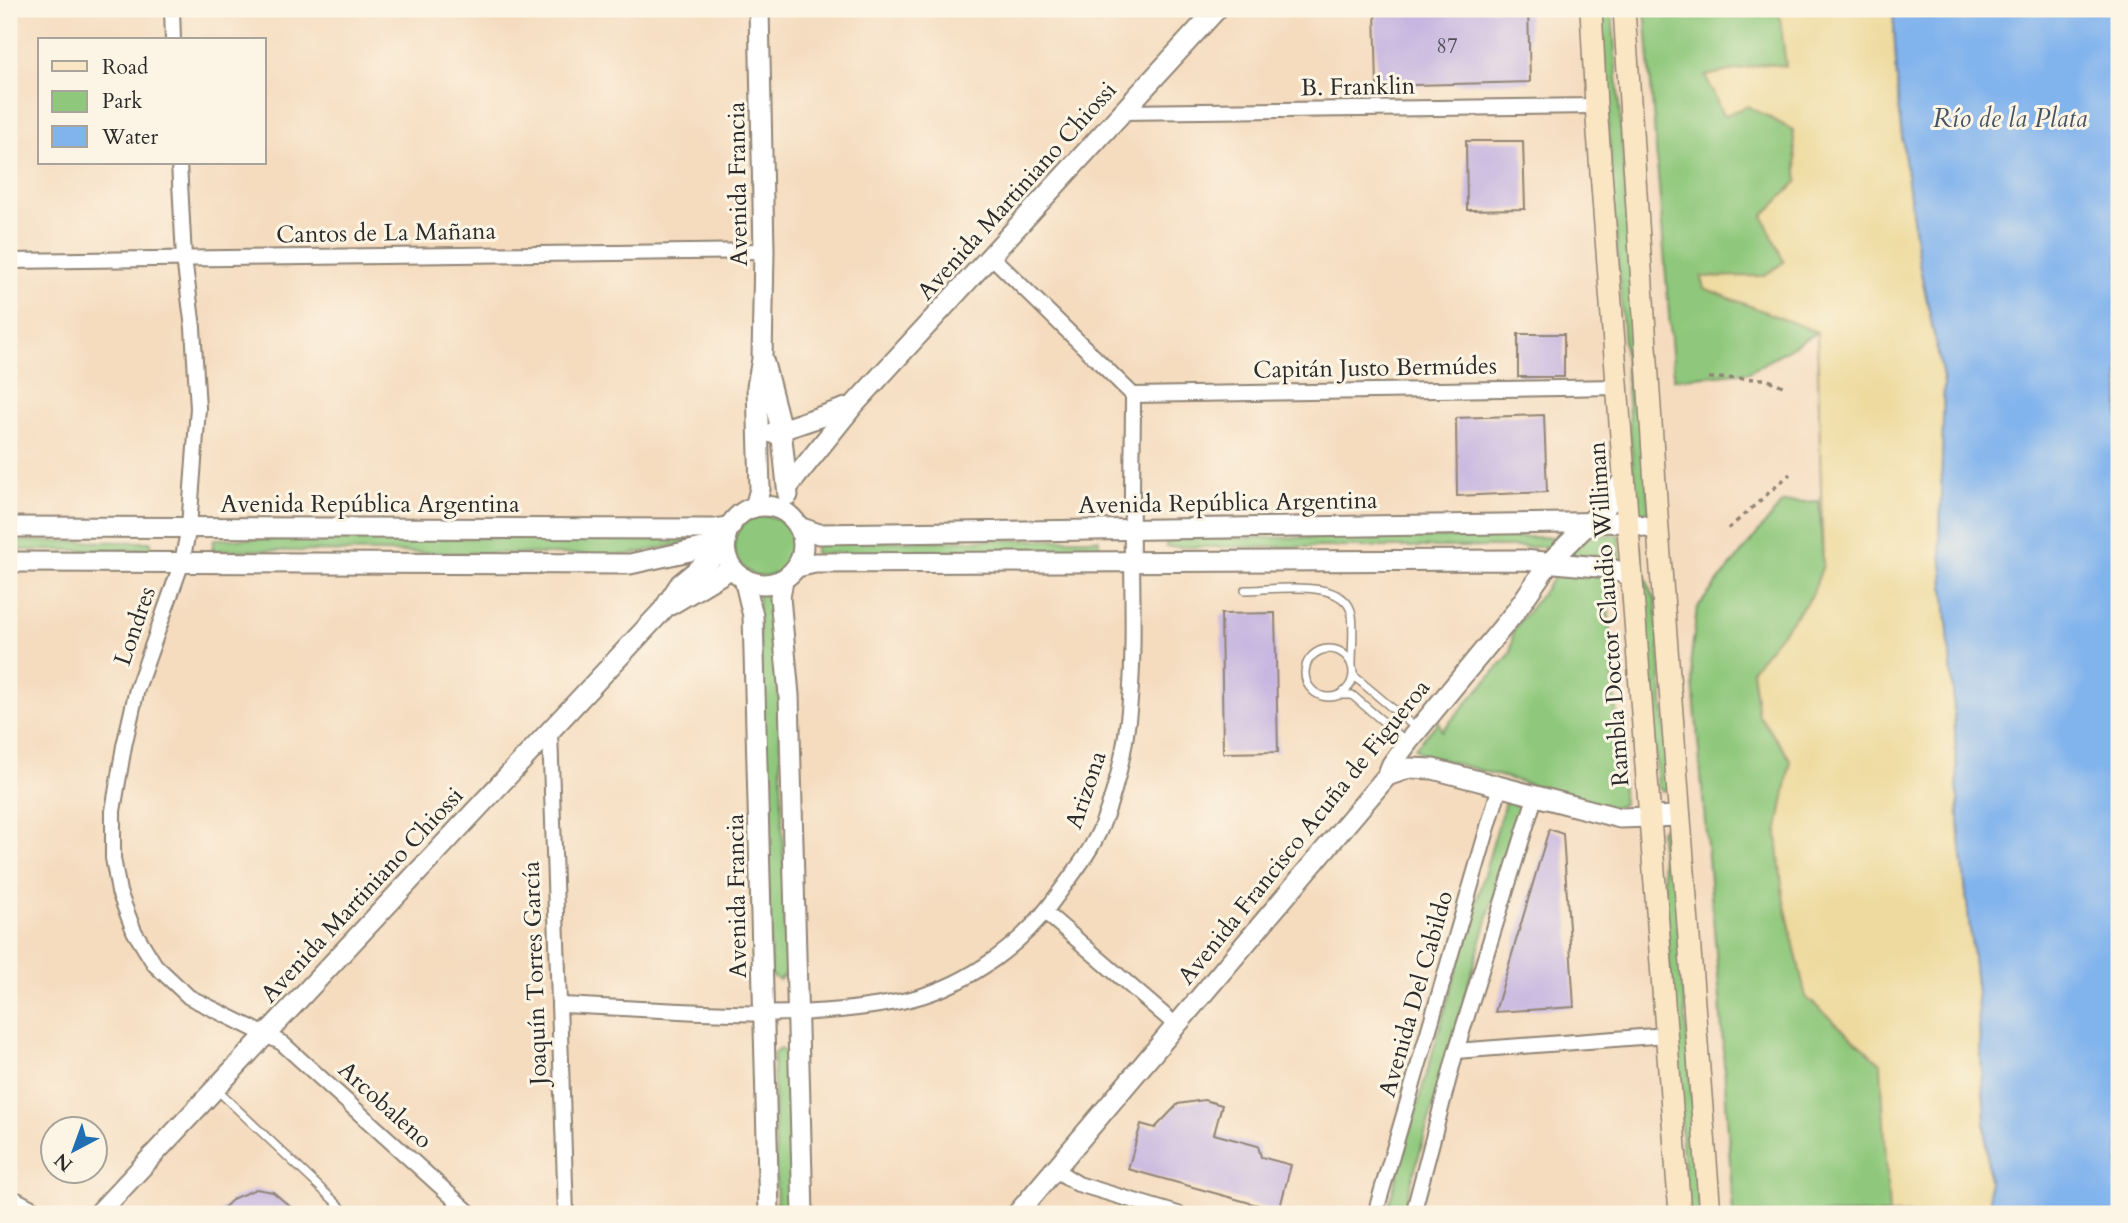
<svg xmlns="http://www.w3.org/2000/svg" width="2128" height="1223" viewBox="0 0 2128 1223" font-family="Cardo,serif">
	<rect width="100%" height="100%" fill="#fcf5e5"/>
	<filter id="ink" filterUnits="userSpaceOnUse"><feTurbulence type="fractalNoise" baseFrequency=".0143" numOctaves="2"/><feDisplacementMap in="SourceGraphic" scale="14" xChannelSelector="R" yChannelSelector="G"/><feConvolveMatrix kernelMatrix="1 2 1 2 8 2 1 2 1" color-interpolation-filters="sRGB"/></filter>
	<filter id="wash" filterUnits="userSpaceOnUse"><feTurbulence type="fractalNoise" baseFrequency=".00686" numOctaves="4" result="noise"/><feDisplacementMap in="SourceGraphic" scale="28" xChannelSelector="R" yChannelSelector="G"/><feGaussianBlur stdDeviation="1.57" result="paint"/><feColorMatrix in="noise" values="0 0 0 0 0 0 0 0 0 0 0 0 0 0 0 0 0 1.4 0 .05"/><feComposite in="paint" operator="in"/></filter>
	<g filter="url(#wash)">
		<rect width="100%" height="100%" fill="#f5dcbf"/>
		<g fill="#8fc87c" stroke="#5d7a54" stroke-width="2">
			<polygon points="1600,9 1612,9 1649,510 1643,517 1636,513"/>
			<polygon points="1645,9 1780,9 1786,66 1765,64 1706,76 1748,106 1793,130 1798,181 1763,216 1785,262 1765,276 1701,278 1704,288 1817,332 1749,372 1674,379"/>
			<polygon points="1819,501 1823,565 1812,595 1752,670 1758,714 1791,760 1777,834 1783,896 1806,997 1881,1063 1889,1214 1733,1214 1720,999 1691,658 1697,608 1782,503"/>
			<circle cx="764" cy="546" r="30"/>
			<polygon points="1587,535 1619,535 1621,561 1606,556 1571,555 1570,552"/>
			<polygon points="715,537 627,555 212,550 214,539"/>
			<polygon points="1555,537 1548,547 1166,547 1166,538"/>
			<polygon points="1099,539 1099,549 815,554 815,542"/>
			<polygon points="9,541 151,542 151,550 9,550"/>
			<polygon points="1639,543 1644,575 1656,601 1669,786 1663,791 1658,788"/>
			<polygon points="1559,571 1606,577 1623,804 1614,808 1422,754 1415,748 1439,721 1442,731 1511,653 1513,631"/>
			<polygon points="772,592 772,636 779,684 786,974 779,980 771,975 758,593"/>
			<polygon points="1505,802 1520,806 1402,1214 1386,1214"/>
			<polygon points="1664,826 1672,830 1700,1214 1687,1214 1660,831"/>
			<polygon points="780,1049 787,1053 792,1214 777,1214 773,1054"/>
		</g>
		<polygon fill="#eeda9e" stroke="#8c8264" stroke-width="2" points="1779,9 1893,9 1899,114 1919,263 1944,382 1940,538 1953,690 1960,838 1977,994 1991,1214 1889,1214 1881,1063 1806,997 1783,896 1777,834 1791,760 1758,714 1752,669 1812,596 1823,565 1817,332 1704,288 1701,277 1764,276 1784,262 1763,216 1798,181 1793,130 1748,106 1723,116 1706,76 1765,64 1786,66"/>
		<polygon fill="#81b3ed" stroke="#566f8c" stroke-width="2" points="1893,9 2119,9 2119,1214 1991,1214 1977,994 1960,838 1953,690 1940,538 1944,382 1919,263 1899,114"/>
		<g id="blocks">
			<g fill="#c7b6e0">
				<polygon points="1375,9 1528,9 1530,82 1377,86"/>
				<polygon points="1466,141 1523,141 1525,209 1467,210"/>
				<rect x="1518" y="334" width="46" height="43"/>
				<polygon points="1544,415 1547,492 1457,496 1456,418"/>
				<polygon points="1275,613 1278,752 1223,753 1221,614"/>
				<polygon points="1549,829 1563,834 1574,1007 1495,1012"/>
				<polygon points="1204,1100 1222,1105 1214,1134 1258,1146 1261,1157 1291,1165 1279,1211 1128,1169 1141,1124 1155,1128 1178,1104"/>
				<polygon points="256,1189 273,1192 299,1214 217,1214 234,1198"/>
			</g>
		</g>
	</g>
	<g filter="url(#ink)">
		<use href="#blocks" fill-opacity="0" stroke="#908475" stroke-width="2"/>
		<g fill="none" stroke-linecap="round" stroke-linejoin="round">
			<defs>
				<g id="service">
					<path d="M1245,590C1273,590 1346,577 1352,615C1354,630 1352,648 1352,664"/>
					<circle cx="1329" cy="673" r="24"/>
					<polyline points="1354,676 1417,729"/>
					<polyline points="1342,695 1352,695 1407,742"/>
					<polyline points="217,1090 348,1214"/>
				</g>
				<g id="minor">
					<polyline points="172,9 173,40"/>
					<polyline points="1122,112 1596,106"/>
					<polyline points="179,163 184,258 193,328 198,408 189,527 182,562 137,689 124,746 113,811 113,858 119,892 134,931 155,965 189,997 282,1043 471,1214"/>
					<polyline points="9,261 764,251"/>
					<polyline points="1133,395 1618,387"/>
					<polyline points="550,731 566,1214"/>
					<polyline points="1045,912 1177,1026"/>
					<path d="M559,1005C673,1009 790,1024 902,1001C960,989 1015,951 1050,905C1068,880 1091,853 1102,825C1137,739 1133,650 1132,559C1131,504 1133,449 1133,395L991,256"/>
					<polyline points="1456,1051 1667,1035"/>
					<polyline points="1054,1169 1078,1184 1178,1214"/>
					<polyline points="9,1196 43,1214"/>
					<polyline points="1375,1214 1500,786"/>
					<polyline points="1413,1214 1456,1051 1536,794"/>
				</g>
				<g id="tertiary">
					<polyline points="764,363 781,429 788,495"/>
					<polyline points="772,433 849,407"/>
					<polyline points="788,487 853,406 1217,9"/>
					<circle cx="764" cy="545" r="39"/>
					<polyline points="755,507 760,489 757,387 762,359 764,251 759,9"/>
					<polyline points="9,527 715,529 731,526"/>
					<polyline points="799,527 819,534 1627,522 1658,530"/>
					<polyline points="9,562 630,564 726,543"/>
					<polyline points="797,567 815,563 1523,560 1609,568 1631,576"/>
					<polyline points="744,578 753,616 769,1214"/>
					<polyline points="783,580 780,597 789,695 803,1214"/>
					<polyline points="670,605 732,568"/>
					<polyline points="1387,776 1410,768 1433,769 1620,818 1680,816"/>
					<polyline points="98,1214 663,610 680,584 725,547"/>
					<polyline points="1017,1214 1387,776 1392,764 1408,742 1516,611 1549,563 1608,504 1624,478"/>
				</g>
				<g id="secondary">
					<polyline points="1591,9 1596,106 1680,1214"/>
					<polyline points="1624,9 1658,530 1710,1214"/>
				</g>
			</defs>
			<use href="#service" stroke="#908475" stroke-width="10"/>
			<use href="#minor" stroke="#908475" stroke-width="18"/>
			<use href="#tertiary" stroke="#908475" stroke-width="23"/>
			<use href="#secondary" stroke="#908475" stroke-width="24"/>
			<g stroke="#908475" stroke-width="3.5" stroke-dasharray="5 5" stroke-linecap="butt">
				<polyline points="1709,378 1766,379 1783,386"/>
				<polyline points="1728,529 1790,474"/>
			</g>
			<use href="#service" stroke="#fff" stroke-width="7"/>
			<use href="#minor" stroke="#fff" stroke-width="14"/>
			<use href="#tertiary" stroke="#fff" stroke-width="19"/>
			<use href="#secondary" stroke="#fbe6c4" stroke-width="21"/>
		</g>
	</g>
	<g text-anchor="middle" dominant-baseline="central" stroke-width="6" stroke-linejoin="round" paint-order="stroke">
		<g font-size="21" fill="#524e58">
			<text x="1447" y="46">87</text>
		</g>
		<g font-size="24" fill="#2b2b2b" stroke="#fcf5e5">
			<text transform="translate(1358 87) rotate(-1)">B. Franklin</text>
			<text transform="translate(738 184) rotate(-91)">Avenida Francia</text>
			<text transform="translate(1017 191) rotate(-48)">Avenida Martiniano Chiossi</text>
			<text transform="translate(386 233) rotate(-1)">Cantos de La Mañana</text>
			<text transform="translate(1375 368) rotate(-1)">Capitán Justo Bermúdes</text>
			<text transform="translate(1228 503) rotate(-1)">Avenida República Argentina</text>
			<text x="370" y="504">Avenida República Argentina</text>
			<text transform="translate(1609 614) rotate(-94)">Rambla Doctor Claudio Williman</text>
			<text transform="translate(135 626) rotate(-71)">Londres</text>
			<text transform="translate(1086 790) rotate(-71)">Arizona</text>
			<text transform="translate(1304 832) rotate(-51)">Avenida Francisco Acuña de Figueroa</text>
			<text transform="translate(362 895) rotate(-47)">Avenida Martiniano Chiossi</text>
			<text transform="translate(737 896) rotate(-91)">Avenida Francia</text>
			<text transform="translate(535 973) rotate(-92)">Joaquín Torres García</text>
			<text transform="translate(1416 994) rotate(-74)">Avenida Del Cabildo</text>
			<text transform="translate(385 1105) rotate(42)">Arcobaleno</text>
		</g>
		<g font-size="26" font-style="italic" fill="#455465" stroke="#fcf5e5">
			<text x="2010" y="118">Río de la Plata</text>
		</g>
	</g>
	<rect width="2128" height="1223" fill="none" stroke="#fcf5e5" stroke-width="35"/>
	<rect x="38" y="38" width="228" height="126" fill="#fcf5e5" stroke="#a8a49b" stroke-width="2"/>
	<rect x="52" y="61" width="35" height="10" fill="#fbe6c4" stroke="#a8a49b" stroke-width="2"/>
	<text x="102" y="74" font-size="21" fill="#2b2b2b">Road</text>
	<rect x="52" y="91" width="35" height="21" fill="#8fc87c" stroke="#a8a49b" stroke-width="2"/>
	<text x="102" y="108" font-size="21" fill="#2b2b2b">Park</text>
	<rect x="52" y="126" width="35" height="21" fill="#81b3ed" stroke="#a8a49b" stroke-width="2"/>
	<text x="102" y="144" font-size="21" fill="#2b2b2b">Water</text>
	<g transform="translate(74 1150) rotate(221)"><circle r="33" fill="#fcf5e5" stroke="#a8a49b" stroke-width="2"/>
	<path d="M0-5L12 26L0 18L-12 26Z" fill="#1f6fb2"/>
	<text y="-10" font-size="19" font-weight="bold" text-anchor="middle" fill="#2b2b2b">N</text>
	</g>
</svg>
